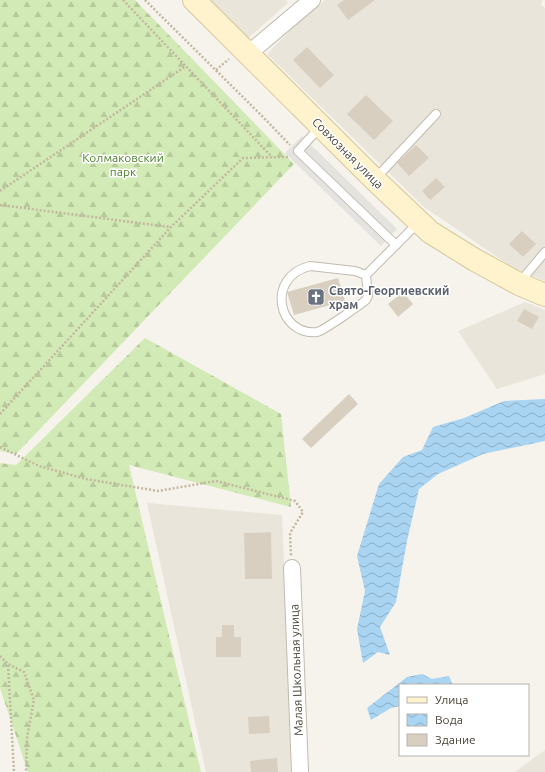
<svg xmlns="http://www.w3.org/2000/svg" width="545" height="772" viewBox="0 0 545 772" font-family="Ubuntu,sans-serif">
	<defs>
		<pattern id="forest-firs" width="22" height="20" patternUnits="userSpaceOnUse"><rect width="22" height="20" fill="#d2eab5"/><path d="M5 1l3.5 6h-7zM16 11l3.5 6h-7z" fill="#b6ca9c"/></pattern>
		<pattern id="water-waves" width="16" height="10" patternUnits="userSpaceOnUse"><rect width="16" height="10" fill="#a9d4f2"/><path d="M0 5q4-4 8 0t8 0" fill="none" stroke="#8caec5"/></pattern>
	</defs>
	<rect width="100%" height="100%" fill="#f6f3ec"/>
	<g fill="#eae5da">
		<polygon points="206,0 286,0 288,3 245,41"/>
		<polygon points="325,0 543,0 541,5 545,8 545,281 512,267 424,207 267,54 308,12"/>
		<polygon points="525,302 545,310 545,374 497,389 458,331"/>
		<polygon points="147,503 282,515 293,772 206,772"/>
		<polygon points="545,750 545,772 515,772"/>
	</g>
	<g fill="url(#forest-firs)">
		<polygon points="0,0 135,0 294,164 16,454 0,451"/>
		<polygon points="145,338 281,414 291,507 129,465 201,772 28,772 0,688 0,463 16,465"/>
	</g>
	<polygon fill="#e5e3e0" points="302,136 397,229 381,246 285,153"/>
	<g fill="url(#water-waves)">
		<polygon points="545,399 545,441 483,454 438,474 419,489 407,541 396,602 380,627 390,655 378,652 363,663 357,629 365,591 357,556 379,484 403,457 422,450 433,427 464,418 504,401"/>
		<polygon points="422,674 432,679 449,676 453,685 400,685 400,706 391,708 371,720 367,708 407,677"/>
	</g>
	<g fill="#d8cfc1">
		<polygon points="344,0 375,0 348,20 337,5"/>
		<polygon points="307,47 334,75 320,88 293,60"/>
		<polygon points="366,95 393,121 374,140 347,114"/>
		<polygon points="416,145 429,158 409,176 397,163"/>
		<polygon points="436,178 445,187 430,200 422,191"/>
		<polygon points="522,231 536,244 523,257 509,244"/>
		<polygon points="338,278 345,301 294,315 287,292"/>
		<polygon points="403,292 413,304 398,317 388,304"/>
		<polygon points="524,309 539,317 532,329 517,321"/>
		<polygon points="349,394 358,404 311,448 302,439"/>
		<polygon points="271,532 272,579 245,579 244,533"/>
		<polygon points="222,625 234,625 234,637 241,637 241,657 216,657 216,637 222,637"/>
		<polygon points="269,716 270,733 249,734 248,717"/>
		<polygon points="277,758 278,772 251,772 250,761"/>
	</g>
	<g fill="none" stroke-linecap="round" stroke-linejoin="round">
		<defs>
			<g id="lane">
				<polyline points="320,127 298,151 396,245"/>
				<polyline points="375,179 436,114"/>
				<path d="M310,266L355,271L366,275L368,296L366,300C360,305 323,331 317,332C278,336 265,277 310,266Z"/>
				<polyline points="366,275 419,222"/>
				<polyline points="520,282 545,252"/>
			</g>
			<g id="street">
				<polyline points="248,54 312,0"/>
				<polyline points="292,568 300,772"/>
			</g>
			<polyline id="secondary" points="194,0 375,180 430,232 475,260 519,284 545,295"/>
		</defs>
		<use href="#lane" stroke="#c2bbae" stroke-width="10"/>
		<use href="#street" stroke="#c2bbae" stroke-width="18"/>
		<use href="#secondary" stroke="#d6c79b" stroke-width="24"/>
		<g stroke="#c4b79f" stroke-width="2.5" stroke-dasharray="2 2" stroke-linecap="butt">
			<polyline points="123,0 272,157"/>
			<polyline points="145,0 262,116 290,145"/>
			<polyline points="216,70 229,59"/>
			<polyline points="0,191 186,66"/>
			<polyline points="0,205 170,227"/>
			<polyline points="0,414 171,227 243,158 289,157"/>
			<polyline points="0,447 39,466 86,479 158,491 216,481 295,501 303,512 290,533 291,556"/>
			<polyline points="0,656 8,664 24,672 34,700 27,738 26,772"/>
			<polyline points="8,665 14,772"/>
		</g>
		<use href="#lane" stroke="#fff" stroke-width="8"/>
		<use href="#street" stroke="#fff" stroke-width="16"/>
		<use href="#secondary" stroke="#fff3cd" stroke-width="22"/>
	</g>
	<defs>
		<symbol id="church-square" viewBox="-11 -11 22 22"><rect x="-9" y="-9" width="18" height="18" rx="4" fill="#6b7280" stroke="#fff"/><path d="M-1.2-6h2.4v3.5h3.3v2.4h-3.3V6h-2.4V-.1h-3.3v-2.4h3.3Z" fill="#fff"/></symbol>
	</defs>
	<g fill-rule="evenodd">
		<use href="#church-square" x="306" y="287" width="20" height="20"/>
	</g>
	<g text-anchor="middle" dominant-baseline="central" stroke-width="3" stroke-linejoin="round" paint-order="stroke">
		<g font-size="12" fill="#4b4439" stroke="#fff">
			<text transform="translate(348 153) rotate(45)">Совхозная улица</text>
			<text transform="translate(296 670) rotate(-92)">Малая Школьная улица</text>
		</g>
		<g font-size="12" fill="#4a7f2a" stroke="#fff">
			<text x="123" y="157">Колмаковский<tspan x="123" dy="14">парк</tspan></text>
		</g>
		<g font-size="12" font-weight="bold" fill="#5b616d" stroke="#fff" text-anchor="start">
			<text x="329" y="290">Свято-Георгиевский<tspan x="329" dy="14">храм</tspan></text>
		</g>
	</g>
	<rect x="399" y="684" width="130" height="72" fill="#ffffff" stroke="#b7b4b0"/>
	<rect x="407" y="697" width="20" height="6" fill="#fff3cd" stroke="#b7b4b0"/>
	<text x="435" y="704" font-size="12" fill="#4b4439">Улица</text>
	<rect x="407" y="714" width="20" height="12" fill="url(#water-waves)" stroke="#b7b4b0"/>
	<text x="435" y="724" font-size="12" fill="#4b4439">Вода</text>
	<rect x="407" y="734" width="20" height="12" fill="#d8cfc1" stroke="#b7b4b0"/>
	<text x="435" y="744" font-size="12" fill="#4b4439">Здание</text>
</svg>
